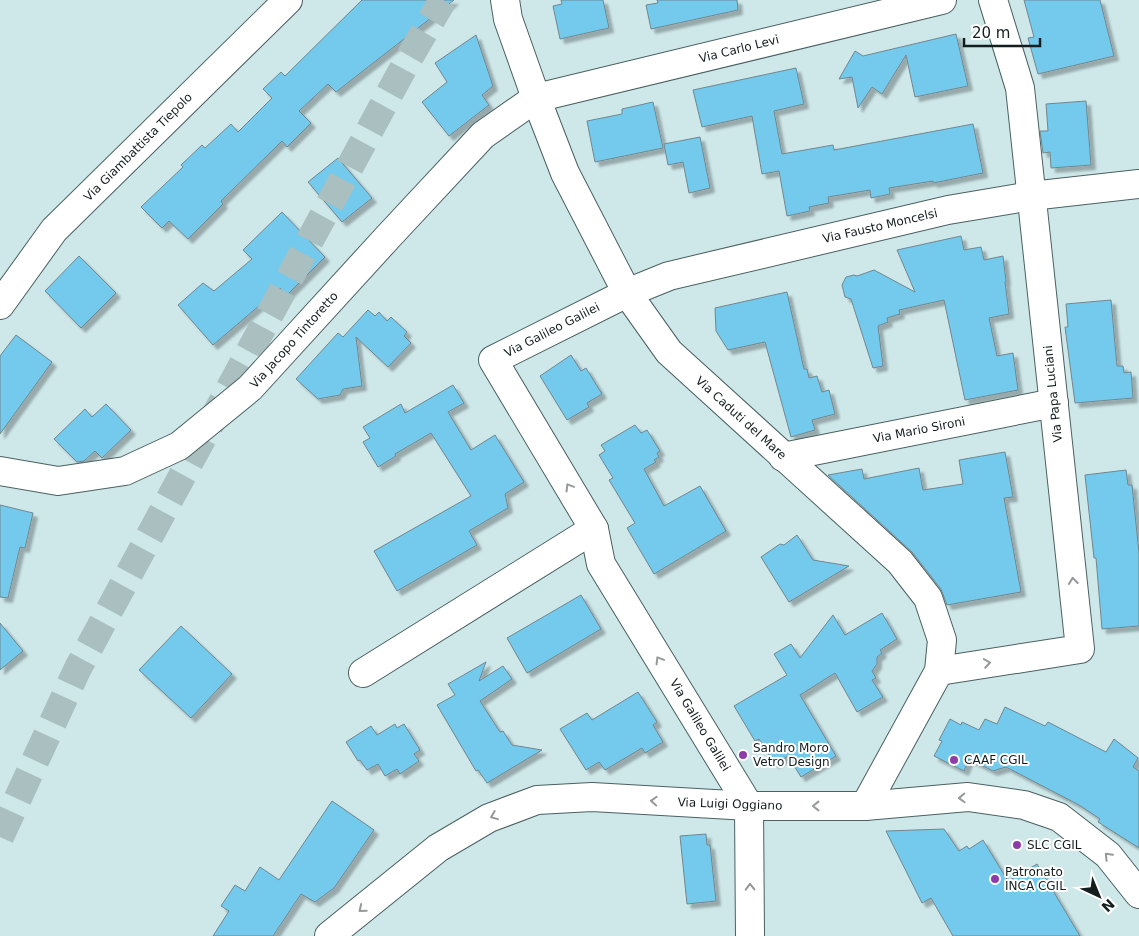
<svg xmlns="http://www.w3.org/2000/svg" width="1139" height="936" viewBox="0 0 1139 936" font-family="'DejaVu Sans',sans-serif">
	<defs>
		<filter id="shadow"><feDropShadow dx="4.5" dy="4.5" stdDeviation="1" flood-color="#0004"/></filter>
	</defs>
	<rect width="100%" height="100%" fill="#cee7e9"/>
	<g fill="#73caec" stroke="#72868e" filter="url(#shadow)">
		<polygon points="362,0 454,0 336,92 328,84 299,111 311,123 287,147 282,141 221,201 223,204 188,239 169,221 162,228 141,207 183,167 181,165 202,145 205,148 231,124 238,132 272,98 263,89 281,72 285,76"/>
		<polygon points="561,0 603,0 609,28 560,39 553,6 562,4"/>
		<polygon points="657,0 737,0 738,10 651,29 646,5 658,3"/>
		<polygon points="1024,0 1100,0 1114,56 1038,74 1028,38 1034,37"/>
		<polygon points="956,34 968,86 915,97 906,55 882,94 872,87 858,108 852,77 839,79 855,51 863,56"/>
		<polygon points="476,35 493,86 482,95 489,105 449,136 422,102 447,82 435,63"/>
		<polygon points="796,68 804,104 774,111 782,154 833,145 834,150 973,124 983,173 933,183 933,181 889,188 890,194 871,198 870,190 828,197 829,203 809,207 810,211 787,216 779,171 762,174 752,116 702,127 693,90"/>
		<polygon points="1086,101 1091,165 1051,168 1050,152 1043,153 1040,131 1048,131 1046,104"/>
		<polygon points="653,102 663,148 595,162 587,121 622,114 622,109"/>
		<polygon points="700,137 710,188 689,193 683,162 668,165 664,144"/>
		<polygon points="338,158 372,198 342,222 308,182"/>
		<polygon points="282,212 325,257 287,295 280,288 213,345 178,305 203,283 214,291 252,259 243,250"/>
		<polygon points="961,236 964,250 981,247 984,260 1003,256 1006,281 1005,282 1009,314 989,318 997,356 1013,353 1018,390 965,400 944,300 899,310 900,314 887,318 888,322 878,326 883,366 873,368 851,299 845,297 842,285 846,277 854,275 857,276 874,270 915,292 897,250"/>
		<polygon points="79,256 116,293 81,328 45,291"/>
		<polygon points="787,292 804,369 807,369 809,378 817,376 822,392 829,390 835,414 812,420 815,430 791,437 765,342 728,350 716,331 715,308"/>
		<polygon points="1111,300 1117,366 1123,366 1124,373 1131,372 1133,398 1075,403 1065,327 1068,327 1066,304"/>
		<polygon points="368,310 375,316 379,312 387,321 391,317 407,332 404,336 411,343 388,367 356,337 362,386 343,389 340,395 318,399 296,379 338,333 343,337"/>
		<polygon points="16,335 52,362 0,434 0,356"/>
		<polygon points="571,355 581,371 586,368 602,394 587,403 589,407 567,420 540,376"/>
		<polygon points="453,385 464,403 448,412 471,450 495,435 524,482 505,494 508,508 469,531 477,545 397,591 374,551 471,496 431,433 395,454 396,456 378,467 363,442 370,438 363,427 401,404 405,413"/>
		<polygon points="106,404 131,430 102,458 95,451 84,461 77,462 54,439 85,409 92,417"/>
		<polygon points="635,425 641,433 647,430 660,451 657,453 659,457 654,460 656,462 644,469 664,506 700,486 726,531 654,574 627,528 635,523 609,480 613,478 599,455 605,451 601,445"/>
		<polygon points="1005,452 1013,497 1004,498 1021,592 947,605 941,589 912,552 828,475 862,469 864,479 919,468 923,490 963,484 959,460"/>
		<polygon points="1126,470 1128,485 1132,485 1139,553 1139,626 1102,629 1096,558 1094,558 1085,475"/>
		<polygon points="0,505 33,513 25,548 20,547 8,598 0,597"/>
		<polygon points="797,535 813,560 849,566 789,602 761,557 780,544 784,545"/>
		<polygon points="581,595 601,629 527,673 507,638"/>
		<polygon points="882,613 897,639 880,650 882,653 877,657 877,664 872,671 876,678 872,680 883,697 857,712 835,673 800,695 836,756 801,777 788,756 774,764 759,739 755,741 734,706 787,675 774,654 791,644 800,658 833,615 845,635"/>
		<polygon points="0,623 23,651 0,670"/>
		<polygon points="181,626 232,674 191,718 139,670"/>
		<polygon points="486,662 479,681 503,666 512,679 480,701 500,732 503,731 512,745 542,750 487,783 478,770 476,771 437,705 455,695 448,684"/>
		<polygon points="638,692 657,722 653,725 663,742 645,753 642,748 605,770 599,762 586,770 560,729 587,713 592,720"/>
		<polygon points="1005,707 1045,726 1048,722 1106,752 1114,739 1138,758 1133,767 1139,771 1139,848 1098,822 1100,819 1079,805 1006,767 993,771 969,759 964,771 934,756 942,741 939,740 950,719 961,725 962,722 979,730 985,719 997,724"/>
		<polygon points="395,724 397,728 404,724 420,750 414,754 419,761 400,774 397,769 385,776 378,764 367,770 360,760 358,761 346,742 371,726 377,735"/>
		<polygon points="332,801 374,830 334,888 315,902 301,894 273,936 213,936 229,911 221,906 235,885 245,891 260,867 279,880"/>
		<polygon points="944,829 959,851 967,846 969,849 983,840 1008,881 1037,864 1080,936 953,936 931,898 922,903 886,831"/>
		<polygon points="706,834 707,845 710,845 716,901 687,904 680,836"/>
	</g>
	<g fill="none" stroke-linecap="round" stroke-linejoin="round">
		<polyline stroke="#a9bfc0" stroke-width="28" stroke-dasharray="28 14" stroke-linecap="butt" points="0,837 78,668 405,65 443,0"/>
		<defs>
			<g id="minor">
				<polyline points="505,0 508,19 536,98 565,173 627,293 669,352 900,562 928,598 942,640 939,671 865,806"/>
				<polyline points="0,305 54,230 288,0"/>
				<polyline points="783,457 1054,403"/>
				<polyline points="0,471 58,481 125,471 179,446 250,388 387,238 483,135 536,98 942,0"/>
				<polyline points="939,671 1080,649 1020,88 993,0"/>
				<polyline points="363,673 594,529"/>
				<polyline points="329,936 438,848 489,818 537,800 592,797 749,806 865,806 968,797 1024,805 1059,817 1108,855 1139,894"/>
				<polyline points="750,936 749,806 601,564 594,529 493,360 627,293 669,276 948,210 1031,196 1139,184"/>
			</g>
		</defs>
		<use href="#minor" stroke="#4a6061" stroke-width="30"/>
		<use href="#minor" stroke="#fff" stroke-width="28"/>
	</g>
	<defs><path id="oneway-chevron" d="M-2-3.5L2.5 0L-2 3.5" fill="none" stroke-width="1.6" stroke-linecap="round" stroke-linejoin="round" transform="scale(1.25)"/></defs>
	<g stroke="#95999a">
		<use href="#oneway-chevron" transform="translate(569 487) rotate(-121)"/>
		<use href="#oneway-chevron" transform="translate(1073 581) rotate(-96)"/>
		<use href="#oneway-chevron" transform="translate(659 660) rotate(-121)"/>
		<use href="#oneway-chevron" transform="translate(987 663) rotate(-9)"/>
		<use href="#oneway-chevron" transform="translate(962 798) rotate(178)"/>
		<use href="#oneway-chevron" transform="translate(654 801) rotate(-177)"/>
		<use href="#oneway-chevron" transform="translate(816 806) rotate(180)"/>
		<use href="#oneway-chevron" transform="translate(494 816) rotate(158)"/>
		<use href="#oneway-chevron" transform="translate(1108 856) rotate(-134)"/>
		<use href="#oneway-chevron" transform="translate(750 887) rotate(-91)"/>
		<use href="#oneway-chevron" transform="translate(362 909) rotate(141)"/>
	</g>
	<g fill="#8e3baa" stroke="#fff" stroke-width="2">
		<circle cx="743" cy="755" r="5"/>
		<circle cx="954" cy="760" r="5"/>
		<circle cx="1017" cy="845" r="5"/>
		<circle cx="995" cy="879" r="5"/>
	</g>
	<g text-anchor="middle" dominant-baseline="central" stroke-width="4" stroke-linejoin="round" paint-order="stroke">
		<g font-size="12" fill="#141d1e" stroke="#fff">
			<text transform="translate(739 49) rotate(-14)">Via Carlo Levi</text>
			<text transform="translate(138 147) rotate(-45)">Via Giambattista Tiepolo</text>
			<text transform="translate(880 226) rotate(-13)">Via Fausto Moncelsi</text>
			<text transform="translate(552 330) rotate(-27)">Via Galileo Galilei</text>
			<text transform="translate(294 340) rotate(-48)">Via Jacopo Tintoretto</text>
			<text transform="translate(1053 394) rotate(-96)">Via Papa Luciani</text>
			<text transform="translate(741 418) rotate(42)">Via Caduti del Mare</text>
			<text transform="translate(919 430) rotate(-11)">Via Mario Sironi</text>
			<text transform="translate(700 725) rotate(59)">Via Galileo Galilei</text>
			<text transform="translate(730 804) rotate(2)">Via Luigi Oggiano</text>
		</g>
		<g font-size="12" fill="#141d1e" stroke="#fff" text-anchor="start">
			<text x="753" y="748">Sandro Moro<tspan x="753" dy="14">Vetro Design</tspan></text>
			<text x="964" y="760">CAAF CGIL</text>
			<text x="1027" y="845">SLC CGIL</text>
			<text x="1005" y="872">Patronato<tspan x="1005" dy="14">INCA CGIL</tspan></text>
		</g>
	</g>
	<g transform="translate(1099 896) rotate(136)" stroke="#ffffff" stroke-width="4" paint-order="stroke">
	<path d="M0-4L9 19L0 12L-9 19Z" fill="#141d1e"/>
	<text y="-8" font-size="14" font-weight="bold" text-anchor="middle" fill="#141d1e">N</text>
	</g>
	<path d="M964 38v8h76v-8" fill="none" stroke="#141d1e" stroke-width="2.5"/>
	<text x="972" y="38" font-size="15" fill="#141d1e" stroke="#ffffff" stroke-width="4" paint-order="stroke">20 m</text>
</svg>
